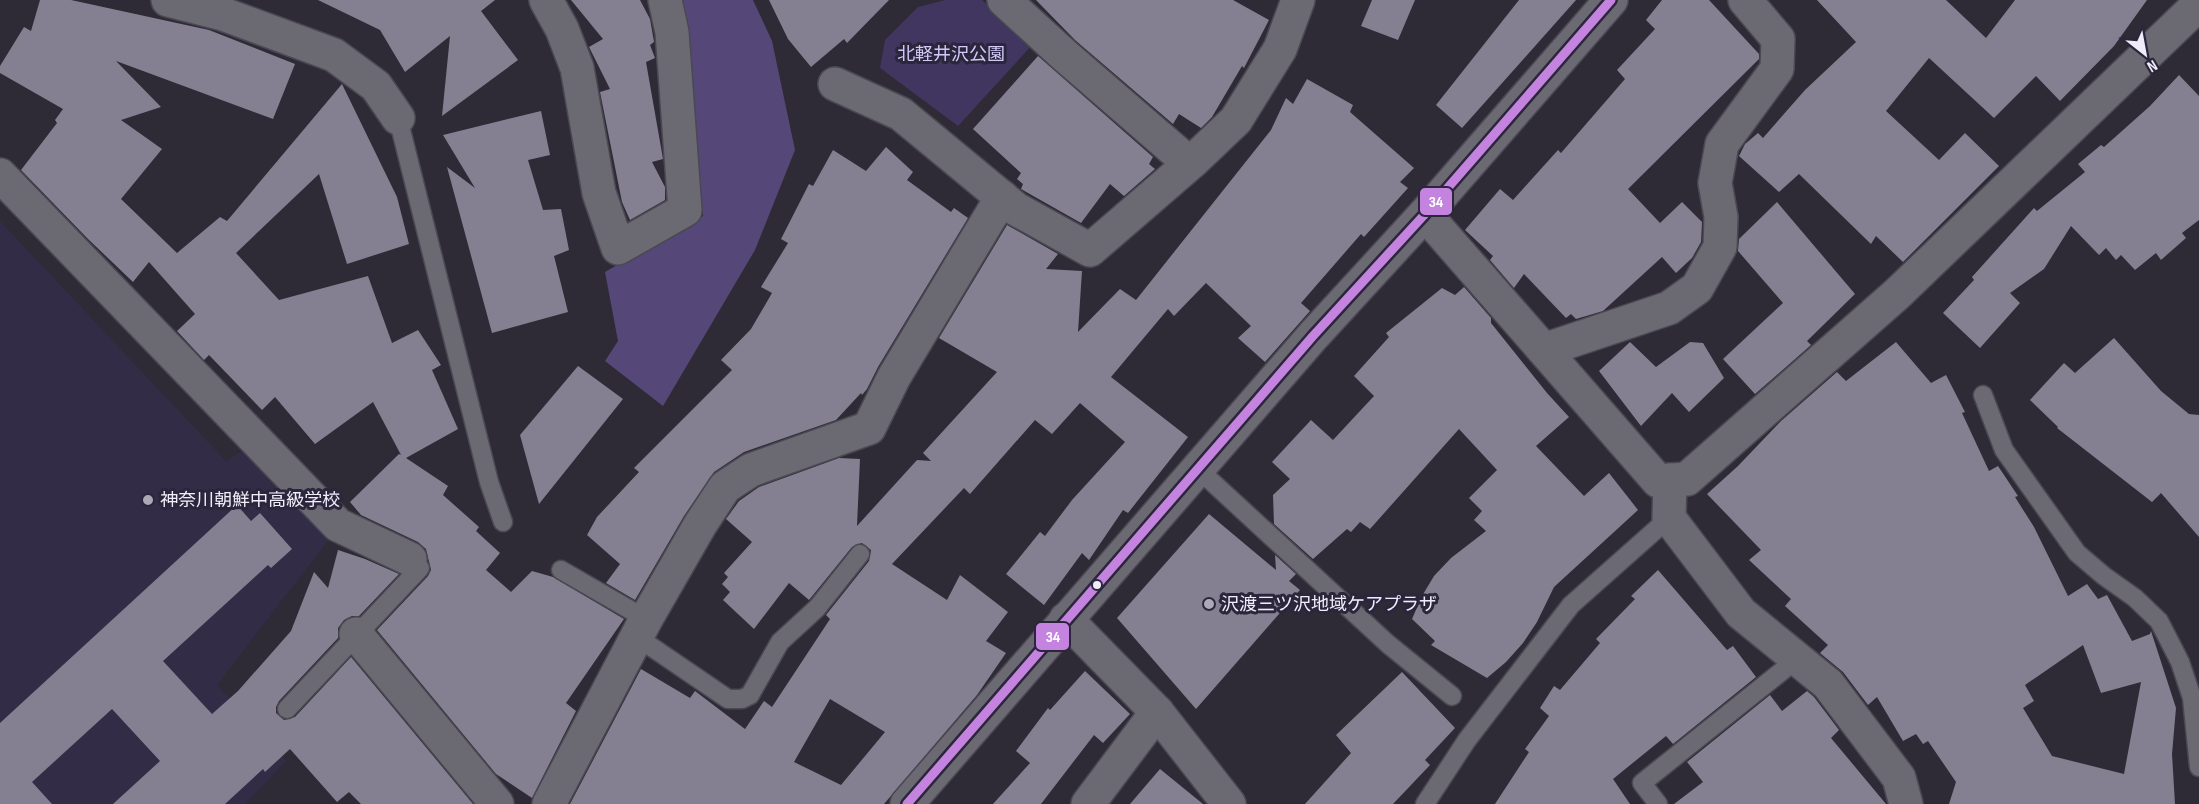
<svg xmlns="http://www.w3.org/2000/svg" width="2199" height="804" viewBox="0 0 2199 804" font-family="'Sofia Sans Condensed','Noto Sans JP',sans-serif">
	<rect width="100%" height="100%" fill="#2e2b36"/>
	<polygon fill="#322c46" points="0,221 226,461 248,447 330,538 217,685 286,761 245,804 0,804"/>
	<polygon fill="#413660" points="945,0 982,0 1033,44 958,126 880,68 885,40 918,7"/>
	<polygon fill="#554879" points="682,0 753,0 772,41 795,150 755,250 663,406 605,361 618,341 605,272 703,216 687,25"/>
	<g fill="#848091" fill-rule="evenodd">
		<polygon points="40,0 71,0 209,30 295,64 273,119 116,61 161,107 121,120 162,149 121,199 177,253 220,217 227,221 342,84 397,197 409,244 347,264 319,174 236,253 279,300 368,276 392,343 418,330 441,365 432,370 458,429 406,458 448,486 443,495 479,527 476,531 500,553 486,570 511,592 532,571 553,577 624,619 566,703 576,711 532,798 496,774 377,630 428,576 431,570 426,549 418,542 361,515 350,502 399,454 401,455 373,402 315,444 275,397 262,410 209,355 204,360 177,331 195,314 149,262 133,282 88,239 21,170 57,123 55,120 63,109 0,73 0,66 24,27 31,31"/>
		<polygon points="318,0 495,0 481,11 518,60 442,116 450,36 405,72 380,30"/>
		<polygon points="571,0 640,0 650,19 654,42 650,45 655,58 646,62 663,159 652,162 665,187 665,200 630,220 622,202 600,92 610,89 589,47 603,39"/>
		<polygon points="769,0 889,0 847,43 844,39 811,67 788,39"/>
		<polygon points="1036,0 1233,0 1269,20 1244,68 1242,66 1212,117 1201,128 1179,114 1173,124 1075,40"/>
		<polygon points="1372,0 1415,0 1398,40 1361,26"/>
		<polygon points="1519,0 1576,0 1462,128 1436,105"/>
		<polygon points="1662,0 1709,0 1759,54 1759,59 1628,189 1660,223 1682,202 1702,222 1701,242 1692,258 1676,273 1662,257 1603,311 1576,319 1571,314 1566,318 1524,274 1514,288 1490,260 1493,256 1465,230 1500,189 1513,200 1558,150 1561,153 1625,79 1617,70 1655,29 1646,20"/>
		<polygon points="1817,0 1946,0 1986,38 2015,0 2147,0 2114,46 2060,101 2036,76 1994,118 1929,58 1886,111 1939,160 1965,133 1999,166 1903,262 1876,236 1871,244 1799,174 1779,192 1739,156 1745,144 1758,133 1763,138 1805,90 1856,42"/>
		<polygon points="1038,56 1153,157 1149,164 1155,169 1124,196 1110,184 1081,223 1021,189 1023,184 1017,179 1021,173 973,129"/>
		<polygon points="2179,75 2199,96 2199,220 2182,233 2186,238 2161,260 2156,253 2135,270 2121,255 2116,260 2106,248 2099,255 2071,226 2044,269 2010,293 2020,303 1980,348 1943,313 1974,280 1972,277 2034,208 2037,211 2085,172 2078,164 2101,145 2104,147 2150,106"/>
		<path d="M1307,79L1353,105L1350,112L1414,168L1400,182L1408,188L1364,237L1361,234L1301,303L1310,311L1265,362L1238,338L1251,326L1206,283L1174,316L1168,309L1111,377L1188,437L1128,513L1123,510L1089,560L1082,553L1044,605L1006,574L1040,532L1045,536L1072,500L1125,442L1080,403L1052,434L1035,420L970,494L964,488L892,564L947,600L960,575L1008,612L986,641L1006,653L977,695L884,804H570L641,669L690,698L695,691L745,729L764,701L772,707L830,619L826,615L869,561L871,550L862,543L852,547L809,600L789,583L754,629L723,600L730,592L722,584L728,577L724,573L752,542L726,519L739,501L759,487L839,458L860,459L857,526L917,460L931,461L923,453L997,372L939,338L1007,225L1058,254L1046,269L1082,271L1078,332L1120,289L1136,300L1271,130L1286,98L1293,104ZM830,699L885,732L841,785L794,762Z"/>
		<polygon points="541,111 550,155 528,160 543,210 561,209 569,250 554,256 568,312 492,333 447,167 475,188 443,135"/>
		<polygon points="886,147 913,172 907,180 951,212 954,208 968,218 878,367 867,389 862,395 861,393 836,420 744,452 714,472 684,516 635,600 606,583 620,564 587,535 597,517 639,472 634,468 732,370 721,360 751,329 772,293 761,287 788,243 781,239 809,184 813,186 833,150 866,171"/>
		<polygon points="1777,202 1855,294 1807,341 1811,345 1755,394 1723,359 1783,303 1738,251 1739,239"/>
		<polygon points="1464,287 1491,318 1491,323 1547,393 1569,417 1536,446 1584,496 1609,473 1638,510 1554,587 1537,622 1523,643 1506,662 1487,678 1431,645 1435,641 1412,619 1422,596 1434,576 1451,558 1486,531 1474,520 1482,511 1469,498 1497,470 1459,429 1370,529 1360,522 1351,532 1347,529 1313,559 1274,524 1273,495 1290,479 1272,462 1311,420 1333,440 1374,396 1354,376 1389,337 1386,333 1442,288 1455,295"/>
		<polygon points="2114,338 2161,391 2189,414 2199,415 2199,537 2161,493 2152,502 2057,428 2058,427 2030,400 2064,363 2075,373"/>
		<polygon points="1630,342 1656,367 1690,342 1703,343 1724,378 1689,412 1672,393 1641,426 1599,371"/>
		<path d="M1896,342L1931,383L1946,375L1965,412L1962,413L1989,471L1998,466L2018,496L2015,497L2034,527L2068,596L2087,584L2098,599L2107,595L2132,641L2150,634L2151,631L2176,708L2172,754L2175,804H1949L1956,782L1928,741L1923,744L1916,734L1903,741L1877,697L1868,705L1843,672L1820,653L1828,645L1785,606L1791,599L1749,560L1761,550L1707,494L1738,466L1781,421L1837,372L1846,381ZM2083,645L2101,693L2141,682L2124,774L2052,756L2023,708L2034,701L2025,685Z"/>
		<polygon points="578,366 623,399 539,504 520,435"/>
		<polygon points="237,505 251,521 260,513 292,549 271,568 268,565 163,661 212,714 238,691 291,631 314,572 328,588 338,550 365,559 399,574 359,616 352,616 344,620 338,628 338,638 279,701 276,707 276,713 284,720 295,717 351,657 473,804 361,804 349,792 337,802 290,749 265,772 263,769 225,804 113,804 160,761 112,709 32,782 52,804 0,804 0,723"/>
		<polygon points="1209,514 1276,570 1275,555 1296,574 1289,581 1300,590 1196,709 1117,618"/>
		<polygon points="1658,570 1727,650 1733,646 1756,677 1673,744 1666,736 1613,779 1630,804 1495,804 1529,752 1525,749 1549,716 1540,708 1554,686 1560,690 1600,643 1596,639 1635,599 1631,596"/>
		<polygon points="1085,671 1130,714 1103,743 1094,735 1041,804 993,804 1030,763 1016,751 1048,708 1050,710"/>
		<polygon points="1402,672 1455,728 1425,760 1430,765 1393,804 1305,804 1351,753 1336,735"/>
		<polygon points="1807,691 1814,697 1839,730 1831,738 1886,804 1674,804 1703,782 1687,762 1770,695 1782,711"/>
		<polygon points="1160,769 1203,804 1130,804"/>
	</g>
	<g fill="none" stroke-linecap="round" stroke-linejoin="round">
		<defs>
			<g id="service">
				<polyline points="398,118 489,482 503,522"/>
				<polyline points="1983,395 2004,450 2077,553 2104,576 2135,598 2159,621 2180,662 2192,698 2199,767"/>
				<polyline points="1198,469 1388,644 1452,696"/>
				<polyline points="561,570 646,619"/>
				<polyline points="637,637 728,699 742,699 750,695 780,642 817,608 860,554"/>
				<polyline points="287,709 420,568 410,559"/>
				<polyline points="1425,804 1467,740 1571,605 1669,518"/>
				<polyline points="1658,804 1642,783 1797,659"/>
			</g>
			<g id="minor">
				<polyline points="168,0 223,14 334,55 376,86 398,118"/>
				<polyline points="546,0 562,29 577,68 599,193 618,248 685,210 672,32 665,0"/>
				<polyline points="1004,0 1063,54 1189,163"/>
				<polyline points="835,84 901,114 1016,209 1090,250 1193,161 1236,120 1280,49 1298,0"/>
				<polyline points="0,175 338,525 410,559"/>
				<polyline points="1425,214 1658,481 1687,479 1897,294 2199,4"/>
				<polyline points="1544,350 1669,308 1697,288 1720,247 1721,217 1715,183 1722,144 1777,69 1778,39 1745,0"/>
				<polyline points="1670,480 1669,518 1741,613 1828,684 1899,778 1906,804"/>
				<polyline points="1066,619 1157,712 1229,804"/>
				<polyline points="356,634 497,804"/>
				<polyline points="549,804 646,619 700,525 725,487 751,470 869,428 894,377 1002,197"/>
				<polyline points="1088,804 1157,712"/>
			</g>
			<polyline id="tertiary" points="907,804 1313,336 1425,214 1611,0"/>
		</defs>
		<use href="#service" stroke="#4a4852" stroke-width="21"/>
		<use href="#minor" stroke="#4a4852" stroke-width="36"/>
		<use href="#tertiary" stroke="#4a4852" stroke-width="36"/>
		<use href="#service" stroke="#6b6972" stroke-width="18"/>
		<use href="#minor" stroke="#6b6972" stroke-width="33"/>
		<use href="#tertiary" stroke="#6b6972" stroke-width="33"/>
		<defs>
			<polyline id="bus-1" points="907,804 1313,336 1425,214 1611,0"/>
		</defs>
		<use href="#bus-1" stroke="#2b263b" stroke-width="14"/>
		<use href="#bus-1" stroke="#c483df" stroke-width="9"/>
	</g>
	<g fill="#aca9b6" stroke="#2b263b" stroke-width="2">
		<circle cx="148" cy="500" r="6"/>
		<circle cx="1209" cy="604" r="6"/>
	</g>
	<circle fill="#f0edfb" stroke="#2b263b" stroke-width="2" cx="1097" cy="585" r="5"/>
	<g text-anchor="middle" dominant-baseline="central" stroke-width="6" stroke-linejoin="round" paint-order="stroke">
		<g font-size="18" fill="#d2c8fa" stroke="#2b263b">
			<text x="951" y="54">北軽井沢公園</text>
		</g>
		<g font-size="18" fill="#f0edfb" stroke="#2b263b" text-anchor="start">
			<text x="160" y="500">神奈川朝鮮中高級学校</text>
			<text x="1221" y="604">沢渡三ツ沢地域ケアプラザ</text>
		</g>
	</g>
	<g stroke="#2b263b" stroke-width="2">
		<rect x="1419" y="187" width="34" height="29" rx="6" fill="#c483df"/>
		<rect x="1035" y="622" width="35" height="29" rx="6" fill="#c483df"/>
	</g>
	<g font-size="16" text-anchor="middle" font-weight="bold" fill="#fff">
		<text x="1436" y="207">34</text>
		<text x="1053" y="642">34</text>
	</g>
	<g transform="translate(2145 54) rotate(149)" stroke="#2b263b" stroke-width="4.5" paint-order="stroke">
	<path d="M0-4.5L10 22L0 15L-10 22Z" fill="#f0edfb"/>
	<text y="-9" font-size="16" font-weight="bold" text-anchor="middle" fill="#f0edfb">N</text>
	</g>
</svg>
